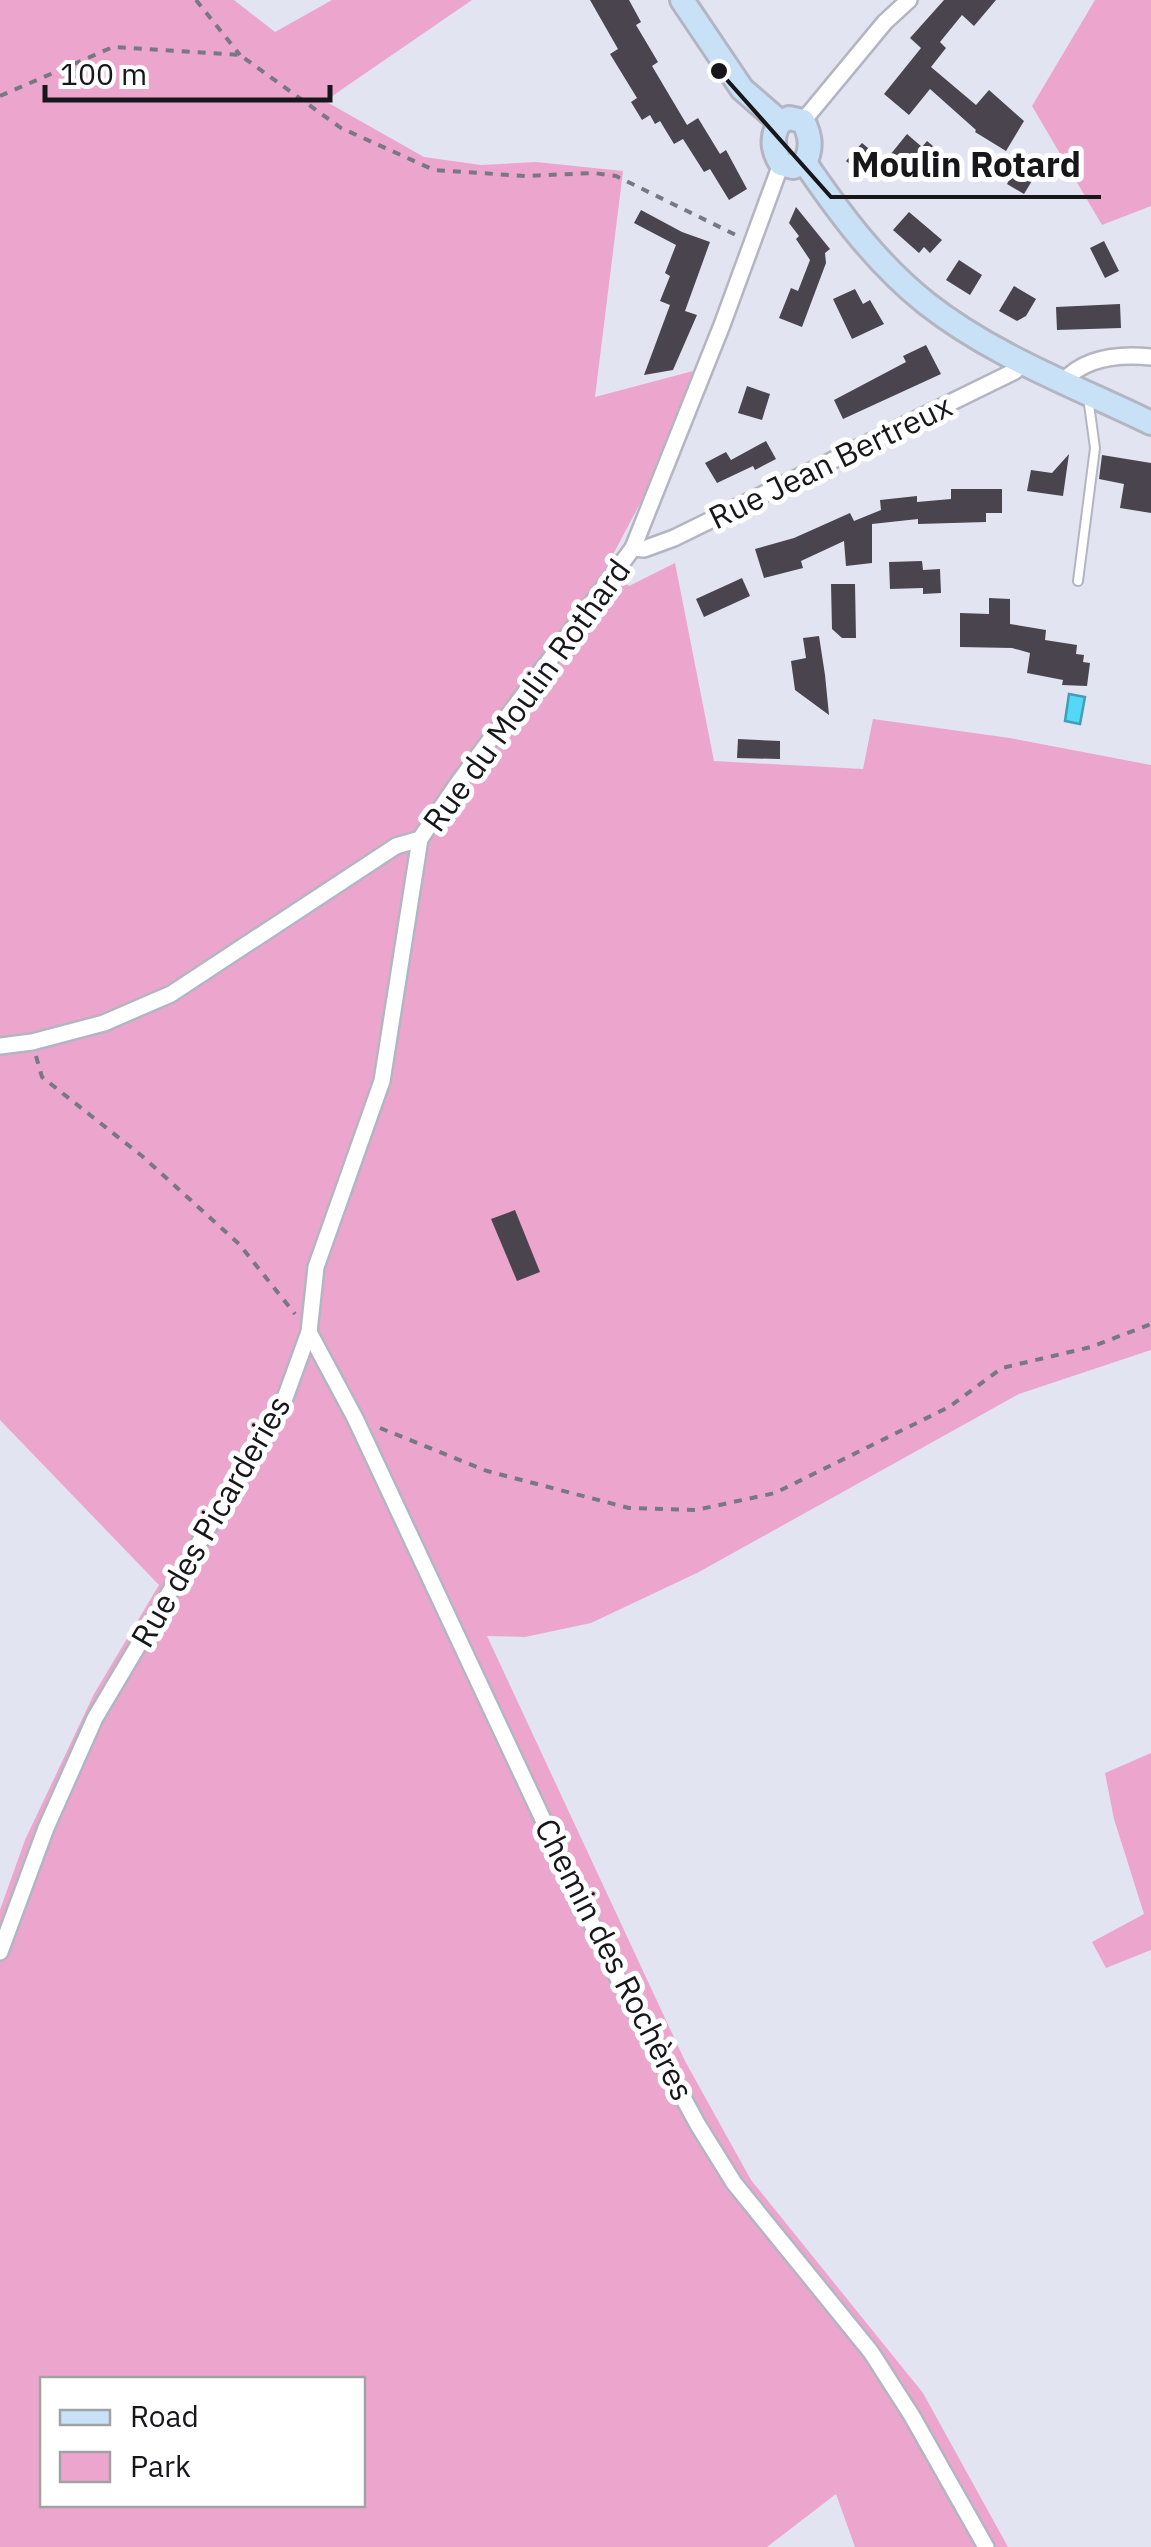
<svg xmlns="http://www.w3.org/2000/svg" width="1151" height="2547" viewBox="0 0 1151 2547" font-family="'IBM Plex Sans',sans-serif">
	<rect width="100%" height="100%" fill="#e2e4f1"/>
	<g fill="#eca6ce" fill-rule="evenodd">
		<path d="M0,0H234L275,32L332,0H472L325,101L424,157L481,165L536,162L623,171L595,397L693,371L652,481L608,564L629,586L675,563L714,761L863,769L873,719L1010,738L1151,765V1350L1019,1394L699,1572L591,1623L525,1637L487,1636L685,2061L751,2180L923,2393L1008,2547H855L836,2494L767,2547H0V1910L25,1840L94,1694L159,1585L0,1420ZM42,2380H362V2504H42Z"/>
		<polygon points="1095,0 1151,0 1151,206 1102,225 1032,106"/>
		<polygon points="1151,1753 1151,1950 1106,1968 1092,1942 1144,1914 1114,1819 1105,1773"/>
	</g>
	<polygon fill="#53d8f8" stroke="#419eb6" stroke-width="2.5" points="1069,694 1085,697 1080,724 1065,721"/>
	<g fill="#4a444e">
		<polygon points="590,0 629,0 641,22 636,25 658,62 652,66 687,125 698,118 720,154 726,150 747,189 729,200 710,169 704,172 683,139 674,144 660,121 655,124 650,115 642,120 631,102 637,98 610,54 618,49"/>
		<polygon points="944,0 996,0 974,26 962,15 940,42 946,48 931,67 976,105 989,90 1024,121 1006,151 975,132 976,130 930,89 909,115 884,94 921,48 910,38"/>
		<polygon points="907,134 922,147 927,141 951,161 938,176 915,156 917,154 905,168 890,155"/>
		<polygon points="862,143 880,158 864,176 846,161"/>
		<polygon points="1023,156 1041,166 1024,194 1007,184"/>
		<polygon points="796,207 830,249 825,253 826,263 802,327 779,318 791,288 798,291 810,260 796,239 799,236 789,223"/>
		<polygon points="641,210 682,232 710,242 685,311 697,315 673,370 644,375 670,305 660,301 670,276 665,273 676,245 634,223"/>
		<polygon points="909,212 942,240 930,253 924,247 919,253 893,230"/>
		<polygon points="1104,241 1119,271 1105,278 1090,248"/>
		<polygon points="959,260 982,275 970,295 946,280"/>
		<polygon points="1014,286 1036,299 1026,316 1017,321 999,311"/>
		<polygon points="855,289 863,304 870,300 884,324 852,339 833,299"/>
		<polygon points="1120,304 1121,328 1057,330 1056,307"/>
		<polygon points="926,345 941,374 843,419 834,400 906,362 903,356"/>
		<polygon points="747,386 770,394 762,420 738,413"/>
		<polygon points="766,441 776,459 755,470 753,466 717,483 705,463 726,452 731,460"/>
		<polygon points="1069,454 1063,496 1027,491 1031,470 1052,473"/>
		<polygon points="1102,455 1151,463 1151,513 1120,508 1124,484 1099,479"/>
		<polygon points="951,489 1002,489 1002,513 986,513 986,522 918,524 918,519 872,524 872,563 846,566 844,541 801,561 803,568 764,578 755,549 794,538 850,513 854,521 881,510 880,500 917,496 917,502 951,499"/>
		<polygon points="922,561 923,570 940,569 941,593 923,594 923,588 890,589 889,562"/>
		<polygon points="742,578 750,596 704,617 696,599"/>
		<polygon points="831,584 855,584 856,638 842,638 832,629"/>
		<polygon points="989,598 1010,599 1010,624 1046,630 1045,640 1077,645 1076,654 1084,655 1083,662 1090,663 1087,686 1062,685 1063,680 1027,673 1030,653 1012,648 960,647 960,613 989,614"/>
		<polygon points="819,636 825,675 829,715 795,690 791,661 806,658 803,638"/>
		<polygon points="738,739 780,741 780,759 737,758"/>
		<polygon points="515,1210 540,1272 517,1281 491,1219"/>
	</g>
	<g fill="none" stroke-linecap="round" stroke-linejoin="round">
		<defs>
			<polyline id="service" points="1078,581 1095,448 1088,397"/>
			<g id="minor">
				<polyline points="803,121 885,22 909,0"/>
				<path d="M1064,381C1085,357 1120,354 1151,357"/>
				<polyline points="633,548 644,549 674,538 1015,371 1020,362"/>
				<polyline points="0,1046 32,1042 104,1023 171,994 396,846 420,839 458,783 633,548 722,325 781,164"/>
				<polyline points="309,1332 355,1418 613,1969 698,2125 734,2183 871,2352 912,2416 986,2547"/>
				<polyline points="0,1952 46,1828 95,1718 285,1398 309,1332 316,1267 382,1081 420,839"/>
			</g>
			<g id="secondary">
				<polyline points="682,0 742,89 780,122"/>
				<path d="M780,122C771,136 772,150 781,164L793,167L805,163"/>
				<path d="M780,122L789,118L803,121C811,136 812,148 805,163"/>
				<path d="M805,163C840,214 877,264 926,303C993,356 1075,386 1151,423"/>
			</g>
		</defs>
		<use href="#service" stroke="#b4b5c2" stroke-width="12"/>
		<use href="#minor" stroke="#b4b5c2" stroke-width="20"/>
		<use href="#secondary" stroke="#b4b5c2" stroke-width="28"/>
		<g stroke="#777881" stroke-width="4" stroke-dasharray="8 8" stroke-linecap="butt">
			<polyline points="196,0 240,55"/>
			<polyline points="0,96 113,47 240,55 341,128 434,170 525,176 594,173 616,176 738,236"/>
			<polyline points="36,1056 42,1077 142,1156 239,1244 295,1314"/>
			<polyline points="380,1428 487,1471 629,1508 696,1510 775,1493 949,1407 1002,1368 1091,1347 1151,1324"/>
		</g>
		<use href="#service" stroke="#fff" stroke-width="8"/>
		<use href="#minor" stroke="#fff" stroke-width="15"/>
		<use href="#secondary" stroke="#c8e1f7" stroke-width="22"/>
	</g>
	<g text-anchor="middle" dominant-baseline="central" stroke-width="10" stroke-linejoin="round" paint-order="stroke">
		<g font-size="32" fill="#16161b" stroke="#fff">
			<text transform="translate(830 461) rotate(-26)">Rue Jean Bertreux</text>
			<text transform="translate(526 695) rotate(-54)">Rue du Moulin Rothard</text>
			<text transform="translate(210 1521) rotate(-60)">Rue des Picarderies</text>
			<text transform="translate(615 1959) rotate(63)">Chemin des Rochères</text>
		</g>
	</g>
	<path fill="none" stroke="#16161b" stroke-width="4" d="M719 71L831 197H1101"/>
	<circle fill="#16161b" stroke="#fff" stroke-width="4" cx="719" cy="71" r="10"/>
	<g font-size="35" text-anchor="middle" font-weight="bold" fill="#16161b" stroke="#fff" stroke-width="10" stroke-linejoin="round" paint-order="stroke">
		<text x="966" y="177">Moulin Rotard</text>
	</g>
	<rect x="40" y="2377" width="325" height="130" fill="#ffffff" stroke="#a2a2a4" stroke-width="2.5"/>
	<rect x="60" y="2410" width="50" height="15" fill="#c8e1f7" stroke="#a2a2a4" stroke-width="2.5"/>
	<text x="130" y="2427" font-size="30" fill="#16161b">Road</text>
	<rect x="60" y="2452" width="50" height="30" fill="#eca6ce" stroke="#a2a2a4" stroke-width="2.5"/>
	<text x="130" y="2477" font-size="30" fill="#16161b">Park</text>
	<path d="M45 85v15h285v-15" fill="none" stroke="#16161b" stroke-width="5"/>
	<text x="60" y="85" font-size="30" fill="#16161b" stroke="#ffffff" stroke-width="8" paint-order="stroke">100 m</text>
</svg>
